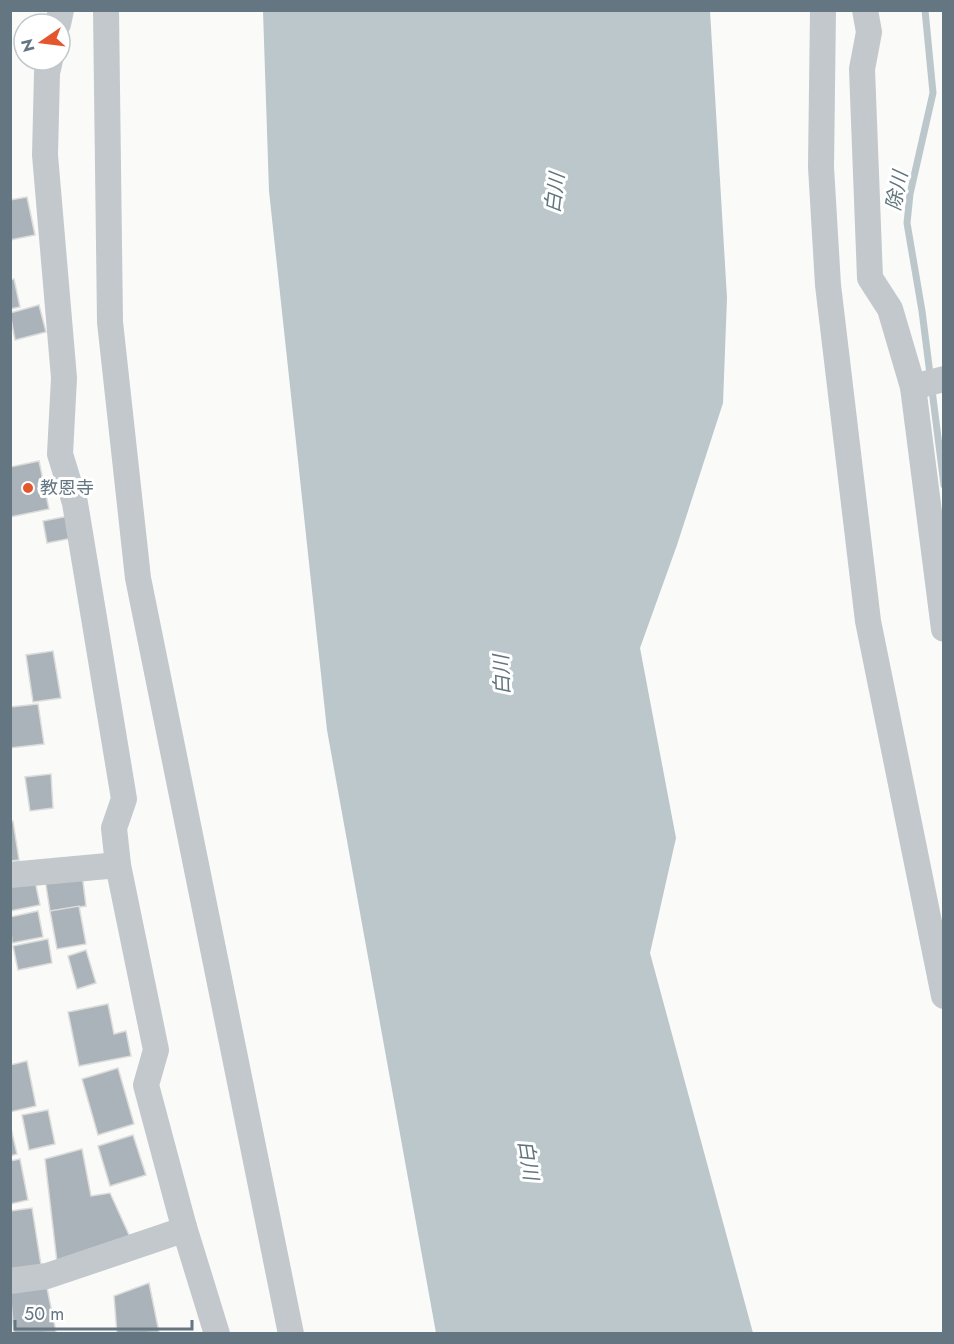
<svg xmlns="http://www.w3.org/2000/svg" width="954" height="1344" viewBox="0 0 954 1344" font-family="Jost,'Noto Sans JP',sans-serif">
	<rect width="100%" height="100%" fill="#fafaf8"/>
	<polygon fill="#bbc7cb" points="263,11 710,11 727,298 723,403 677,545 640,648 676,838 650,953 753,1333 436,1333 327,730 269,191"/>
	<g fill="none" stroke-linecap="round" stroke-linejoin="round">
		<polyline stroke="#bbc7cb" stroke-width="7" points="925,10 933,93 910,194 907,223 922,311 944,485"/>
	</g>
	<g fill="#aab3b9" stroke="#dcdcda" stroke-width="1.5">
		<polygon points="27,197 35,235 10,240 10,200"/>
		<polygon points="14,279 20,307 10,309 10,280"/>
		<polygon points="39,305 46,332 15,340 10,313"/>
		<polygon points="39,461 49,509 10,517 10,467"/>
		<polygon points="69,516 73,538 47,543 43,521"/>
		<polygon points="53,651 61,698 33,702 26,655"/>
		<polygon points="38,704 44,744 10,748 10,707"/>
		<polygon points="51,774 53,808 30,811 25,777"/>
		<polygon points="13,821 19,860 10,861 10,822"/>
		<polygon points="82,874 86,906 50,911 45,879"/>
		<polygon points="35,881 40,905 10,911 10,885"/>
		<polygon points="79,906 86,944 57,949 50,911"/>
		<polygon points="38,911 43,937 12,943 10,917"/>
		<polygon points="48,939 52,963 18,970 13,946"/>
		<polygon points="86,950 96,983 77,989 68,956"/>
		<polygon points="108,1004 114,1034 126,1031 131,1056 79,1066 68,1012"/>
		<polygon points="27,1061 36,1106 10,1112 10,1065"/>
		<polygon points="118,1068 134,1124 98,1135 82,1079"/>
		<polygon points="48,1110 55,1144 29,1150 22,1115"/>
		<polygon points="10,1124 17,1154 10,1156"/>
		<polygon points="133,1135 146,1175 110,1186 98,1146"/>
		<polygon points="82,1149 91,1196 110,1193 130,1237 57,1262 45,1159"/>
		<polygon points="20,1159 28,1200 10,1204 10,1161"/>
		<polygon points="32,1208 41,1265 10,1269 10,1211"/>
		<polygon points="46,1283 56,1332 14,1334 10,1290"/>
		<polygon points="149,1283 159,1332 117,1334 114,1296"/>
	</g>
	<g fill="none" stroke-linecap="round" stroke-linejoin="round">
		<g stroke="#c3c8cc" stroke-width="26">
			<polyline points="106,10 110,322 138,578 291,1334"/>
			<polyline points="823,10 821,167 828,285 868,621 944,996"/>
			<polyline points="865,10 869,32 862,69 870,278 890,309 913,387 944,629"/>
			<polyline points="58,24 61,10"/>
			<polyline points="913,387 944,379"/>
			<polyline points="10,875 118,865"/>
			<polyline points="184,1227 217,1334"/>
			<polyline points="10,1281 47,1276 180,1231 184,1227 146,1085 156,1050 118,865 114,828 124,799 75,503 60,454 64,378 45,155 47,73 50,60"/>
		</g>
	</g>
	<circle fill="#e4572e" stroke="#fff" stroke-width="2" cx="28" cy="488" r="6"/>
	<g text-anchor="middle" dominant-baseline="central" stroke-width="6" stroke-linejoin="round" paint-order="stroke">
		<g font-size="18" fill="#657683" stroke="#fff" text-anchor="start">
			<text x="40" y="488">教恩寺</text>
		</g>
		<g font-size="20" font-style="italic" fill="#60757c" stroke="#fff">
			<text transform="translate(897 191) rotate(-79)">除川</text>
			<text transform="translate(555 193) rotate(-83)">白川</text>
			<text transform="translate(502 675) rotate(-92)">白川</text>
			<text transform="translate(528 1160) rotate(81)">白川</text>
		</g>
	</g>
	<rect width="954" height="1344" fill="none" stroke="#657683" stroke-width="24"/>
	<g transform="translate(42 42) rotate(256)"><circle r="28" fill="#ffffff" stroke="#c1c8cd" stroke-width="1.5"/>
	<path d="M0-4.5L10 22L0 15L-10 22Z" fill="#e4572e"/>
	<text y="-9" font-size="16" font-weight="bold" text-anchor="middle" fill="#657683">N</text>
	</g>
	<path d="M15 1320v9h177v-9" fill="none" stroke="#657683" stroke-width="3"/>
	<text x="24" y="1320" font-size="18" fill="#657683" stroke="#ffffff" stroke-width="4.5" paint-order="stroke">50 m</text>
</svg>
